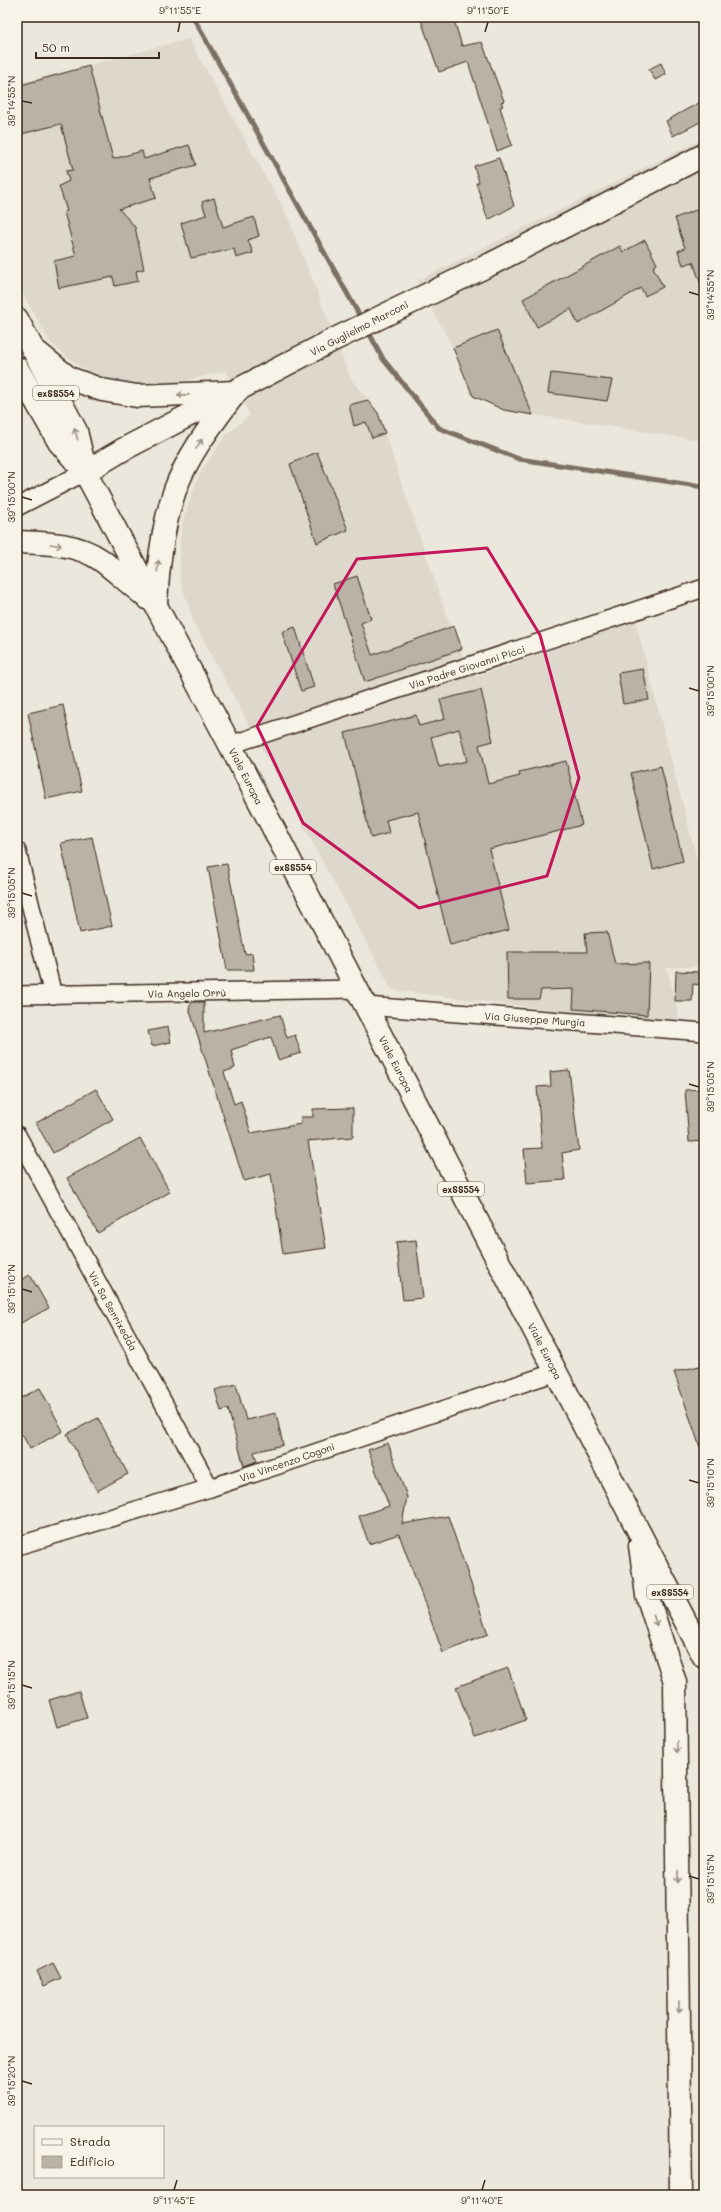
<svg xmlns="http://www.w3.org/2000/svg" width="721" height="2212" viewBox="0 0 721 2212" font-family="Mali,sans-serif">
	<rect width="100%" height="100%" fill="#ece7dc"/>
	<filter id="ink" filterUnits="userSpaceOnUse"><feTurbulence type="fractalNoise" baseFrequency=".025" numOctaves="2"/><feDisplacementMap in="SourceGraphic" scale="8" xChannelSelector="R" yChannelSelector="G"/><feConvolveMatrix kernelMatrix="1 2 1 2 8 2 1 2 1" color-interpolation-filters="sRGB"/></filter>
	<g filter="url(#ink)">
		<g fill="#ddd7cc">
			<polygon points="189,39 287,215 351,379 378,413 457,646 476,677 635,619 704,887 704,966 667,968 681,1026 392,990 193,621 180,580 180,539 184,517 199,475 226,435 250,415 226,371 162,386 136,386 112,381 89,373 51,344 17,283 17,84"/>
			<polygon points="704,138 704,441 504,410 473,396 453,348 417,281"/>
		</g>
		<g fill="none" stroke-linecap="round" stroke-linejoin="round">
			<g stroke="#7c7064" stroke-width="5">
				<polyline points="193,17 362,320"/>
				<polyline points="367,329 383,359 439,428 519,459 704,487"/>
			</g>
		</g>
		<g fill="#bab2a7" stroke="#3b2a1e" fill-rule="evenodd">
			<polygon points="420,17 453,17 462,46 482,42 504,101 501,102 503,106 500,107 512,145 497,151 468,62 439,72"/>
			<polygon points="661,63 666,74 655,80 649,69"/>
			<polygon points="89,66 113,159 142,151 144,159 189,145 196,165 150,178 156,198 119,209 135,227 144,269 136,271 138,281 115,286 113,277 59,288 54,261 76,256 64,212 67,211 59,186 69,181 66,171 73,170 61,124 17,135 17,86"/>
			<polygon points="700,102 704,112 704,120 673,136 666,121"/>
			<polygon points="499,158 514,206 488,220 476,183 479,182 474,166"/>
			<polygon points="214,198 223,227 254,217 259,236 248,240 253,253 236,258 234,249 191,258 181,223 206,215 202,202"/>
			<polygon points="704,207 704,287 702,287 693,262 683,265 678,251 685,248 675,218"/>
			<polygon points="645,240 657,264 653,267 663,287 645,296 641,288 578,324 571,309 537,327 523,299 620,246 623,252"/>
			<polygon points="497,330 521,388 533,415 504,410 473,396 453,348"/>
			<polygon points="551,373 612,380 607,401 548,393"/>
			<polygon points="368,400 378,413 385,433 372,438 366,422 354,426 349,405"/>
			<polygon points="317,452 348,530 317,543 290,464"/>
			<polygon points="357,576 371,619 361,623 372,655 454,626 462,649 365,682 333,584"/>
			<polygon points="295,627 314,687 301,691 282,632"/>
			<polygon points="643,669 649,700 623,704 618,673"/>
			<path d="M481,690L493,741L479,745L488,784L520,776L519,772L566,761L582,825L489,849L509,930L450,945L418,812L386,820L389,833L371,838L345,733L416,715L419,726L445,719L440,700ZM459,729L467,761L439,767L431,737Z"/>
			<polygon points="63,705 82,791 46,799 28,713"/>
			<polygon points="661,766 683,861 653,869 631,773"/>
			<polygon points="92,837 112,926 80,933 61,843"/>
			<polygon points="227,864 245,954 252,953 254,970 227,970 208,867"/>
			<polygon points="607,932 615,964 649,963 647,1015 573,1009 574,989 541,990 539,999 508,999 507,952 587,952 585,933"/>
			<polygon points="676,971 700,972 700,985 693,984 692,1001 675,1001"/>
			<polygon points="192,1002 204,1002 204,1033 280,1015 287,1038 295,1035 301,1053 278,1060 271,1037 231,1050 235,1068 224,1072 234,1104 241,1101 251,1133 301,1124 301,1117 313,1117 313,1109 353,1108 353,1137 308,1141 326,1248 283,1254 271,1174 244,1181 189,1008"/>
			<polygon points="168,1027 171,1042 152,1046 148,1031"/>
			<polygon points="569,1070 579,1150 562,1153 565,1180 527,1183 524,1149 542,1148 537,1087 551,1086 550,1072"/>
			<polygon points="96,1089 113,1119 53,1153 36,1123"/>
			<polygon points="704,1089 704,1141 689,1142 685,1090"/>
			<polygon points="140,1138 170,1192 98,1233 67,1178"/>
			<polygon points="416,1240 423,1298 403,1300 396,1242"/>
			<polygon points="30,1275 49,1308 17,1325 17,1282"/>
			<polygon points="704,1365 704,1453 702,1453 674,1372"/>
			<polygon points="236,1384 246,1420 276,1413 283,1445 254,1452 257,1461 244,1466 228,1409 221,1411 215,1390"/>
			<polygon points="40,1388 63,1431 30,1449 17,1425 17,1400"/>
			<polygon points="98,1418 128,1474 97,1491 67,1434"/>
			<polygon points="388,1443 407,1497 402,1524 448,1516 488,1634 443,1653 399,1534 369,1544 359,1516 389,1506 368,1450"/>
			<polygon points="508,1668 526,1720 475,1738 456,1687"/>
			<polygon points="79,1691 87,1718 57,1727 49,1700"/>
			<polygon points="53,1963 61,1978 44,1986 37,1971"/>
		</g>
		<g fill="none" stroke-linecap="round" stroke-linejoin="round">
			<defs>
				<g id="minor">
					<polyline points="17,507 85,472"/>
					<polyline points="230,745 704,588"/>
					<polyline points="17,851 53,995"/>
					<polyline points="17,995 357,989"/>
					<polyline points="366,1006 704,1032"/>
					<polyline points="17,1135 210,1488"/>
					<polyline points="17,1546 210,1488 556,1372"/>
				</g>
				<polyline id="secondary" points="85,472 124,449 333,340 491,264 704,155"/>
				<g id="primary">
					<polyline points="17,319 76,431 85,469"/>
					<polyline points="32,348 69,378 102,390 137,396 236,392"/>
					<polyline points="17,368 59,442 85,472 230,745 704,1657"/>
					<path d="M17,542C45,543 77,543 101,560C117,572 133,587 149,599"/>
					<path d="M156,604C158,566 162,527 175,490C188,454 213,423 236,392"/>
					<polyline points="640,1546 647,1595 675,1682 681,2195"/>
				</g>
			</defs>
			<use href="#minor" stroke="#3b2a1e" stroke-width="20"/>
			<use href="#secondary" stroke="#3b2a1e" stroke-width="25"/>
			<use href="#primary" stroke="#3b2a1e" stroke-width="25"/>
			<use href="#minor" stroke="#f7f3e8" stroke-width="17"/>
			<use href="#secondary" stroke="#f7f3e8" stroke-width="22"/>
			<use href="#primary" stroke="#f7f3e8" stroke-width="22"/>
		</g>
		<defs><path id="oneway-shaft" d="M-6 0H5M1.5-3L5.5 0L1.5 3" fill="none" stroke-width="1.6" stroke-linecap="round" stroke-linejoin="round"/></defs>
		<g stroke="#998e83">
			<use href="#oneway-shaft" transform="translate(183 395) rotate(179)"/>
			<use href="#oneway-shaft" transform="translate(76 434) rotate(-107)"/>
			<use href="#oneway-shaft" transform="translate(199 444) rotate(-57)"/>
			<use href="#oneway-shaft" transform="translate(56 545) rotate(9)"/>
			<use href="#oneway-shaft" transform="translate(158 566) rotate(-83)"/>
			<use href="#oneway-shaft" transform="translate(655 1620) rotate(73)"/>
			<use href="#oneway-shaft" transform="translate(677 1747) rotate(88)"/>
			<use href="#oneway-shaft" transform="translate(678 1877) rotate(90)"/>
			<use href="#oneway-shaft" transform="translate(679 2007) rotate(90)"/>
		</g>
	</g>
	<path fill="none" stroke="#c2185b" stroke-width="3" stroke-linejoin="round" d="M487,548L540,635L579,778L547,876L419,908L303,823L257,726L357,559Z"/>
	<path fill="none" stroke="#3b2a1e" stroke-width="1.5" d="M178,32L180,22M485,32L488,22M22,101L32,103M689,292L699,295M22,497L32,500M689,688L699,691M22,893L32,896M689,1084L699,1087M22,1289L32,1292M689,1480L699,1483M22,1685L32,1688M689,1876L699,1879M22,2081L32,2084M174,2190L177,2180M482,2190L485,2180"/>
	<g text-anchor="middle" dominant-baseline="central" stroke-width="3" stroke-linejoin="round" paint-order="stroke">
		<g fill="#f7f3e8" stroke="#73665b" stroke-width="1">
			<rect x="33" y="386" width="46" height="14" rx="3"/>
			<rect x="270" y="860" width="46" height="14" rx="3"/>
			<rect x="438" y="1182" width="46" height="14" rx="3"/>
			<rect x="647" y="1585" width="46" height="14" rx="3"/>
		</g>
		<g font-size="9" font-weight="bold" fill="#3b2a1e">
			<text x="56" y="393">exSS554</text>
			<text x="293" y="867">exSS554</text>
			<text x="461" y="1189">exSS554</text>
			<text x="670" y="1592">exSS554</text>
		</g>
		<g font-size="10" fill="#3b2a1e" stroke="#f7f3e8">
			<text transform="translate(359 328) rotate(-27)">Via Guglielmo Marconi</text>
			<text transform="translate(467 667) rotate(-18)">Via Padre Giovanni Picci</text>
			<text transform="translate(246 776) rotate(63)">Viale Europa</text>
			<text transform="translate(187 993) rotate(-1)">Via Angelo Orrù</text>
			<text transform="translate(535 1019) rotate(4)">Via Giuseppe Murgia</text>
			<text transform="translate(396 1064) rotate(63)">Viale Europa</text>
			<text transform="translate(113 1311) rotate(61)">Via Sa Serrixedda</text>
			<text transform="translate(545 1351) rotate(63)">Viale Europa</text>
			<text transform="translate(287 1462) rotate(-19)">Via Vincenzo Cogoni</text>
		</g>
	</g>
	<rect width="721" height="2212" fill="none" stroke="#f7f3e8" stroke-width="44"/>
	<rect x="34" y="2126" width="130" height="52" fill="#f7f3e8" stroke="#aca397"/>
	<rect x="42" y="2139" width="20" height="6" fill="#f7f3e8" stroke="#aca397"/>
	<text x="70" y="2146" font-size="12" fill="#3b2a1e">Strada</text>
	<rect x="42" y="2156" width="20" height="12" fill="#bab2a7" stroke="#aca397"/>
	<text x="70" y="2166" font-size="12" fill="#3b2a1e">Edificio</text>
	<path d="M36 52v6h123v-6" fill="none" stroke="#3b2a1e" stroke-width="2"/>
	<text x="42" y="52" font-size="12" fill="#3b2a1e" stroke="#f7f3e8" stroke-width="3" paint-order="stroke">50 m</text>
	<rect x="22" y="22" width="677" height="2168" fill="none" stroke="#3b2a1e" stroke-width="1.5"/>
	<g font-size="10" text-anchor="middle" fill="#3b2a1e">
		<text x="180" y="14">9°11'55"E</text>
		<text x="488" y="14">9°11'50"E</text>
		<text transform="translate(11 101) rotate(-90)" y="4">39°14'55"N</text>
		<text transform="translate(710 295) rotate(-90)" y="4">39°14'55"N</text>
		<text transform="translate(11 497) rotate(-90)" y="4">39°15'00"N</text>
		<text transform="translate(710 691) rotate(-90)" y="4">39°15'00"N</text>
		<text transform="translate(11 893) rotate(-90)" y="4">39°15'05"N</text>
		<text transform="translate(710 1087) rotate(-90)" y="4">39°15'05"N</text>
		<text transform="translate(11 1289) rotate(-90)" y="4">39°15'10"N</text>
		<text transform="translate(710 1483) rotate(-90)" y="4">39°15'10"N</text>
		<text transform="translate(11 1685) rotate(-90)" y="4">39°15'15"N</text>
		<text transform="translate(710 1879) rotate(-90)" y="4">39°15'15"N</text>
		<text transform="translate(11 2081) rotate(-90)" y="4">39°15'20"N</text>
		<text x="174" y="2204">9°11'45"E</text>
		<text x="482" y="2204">9°11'40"E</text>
	</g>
</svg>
